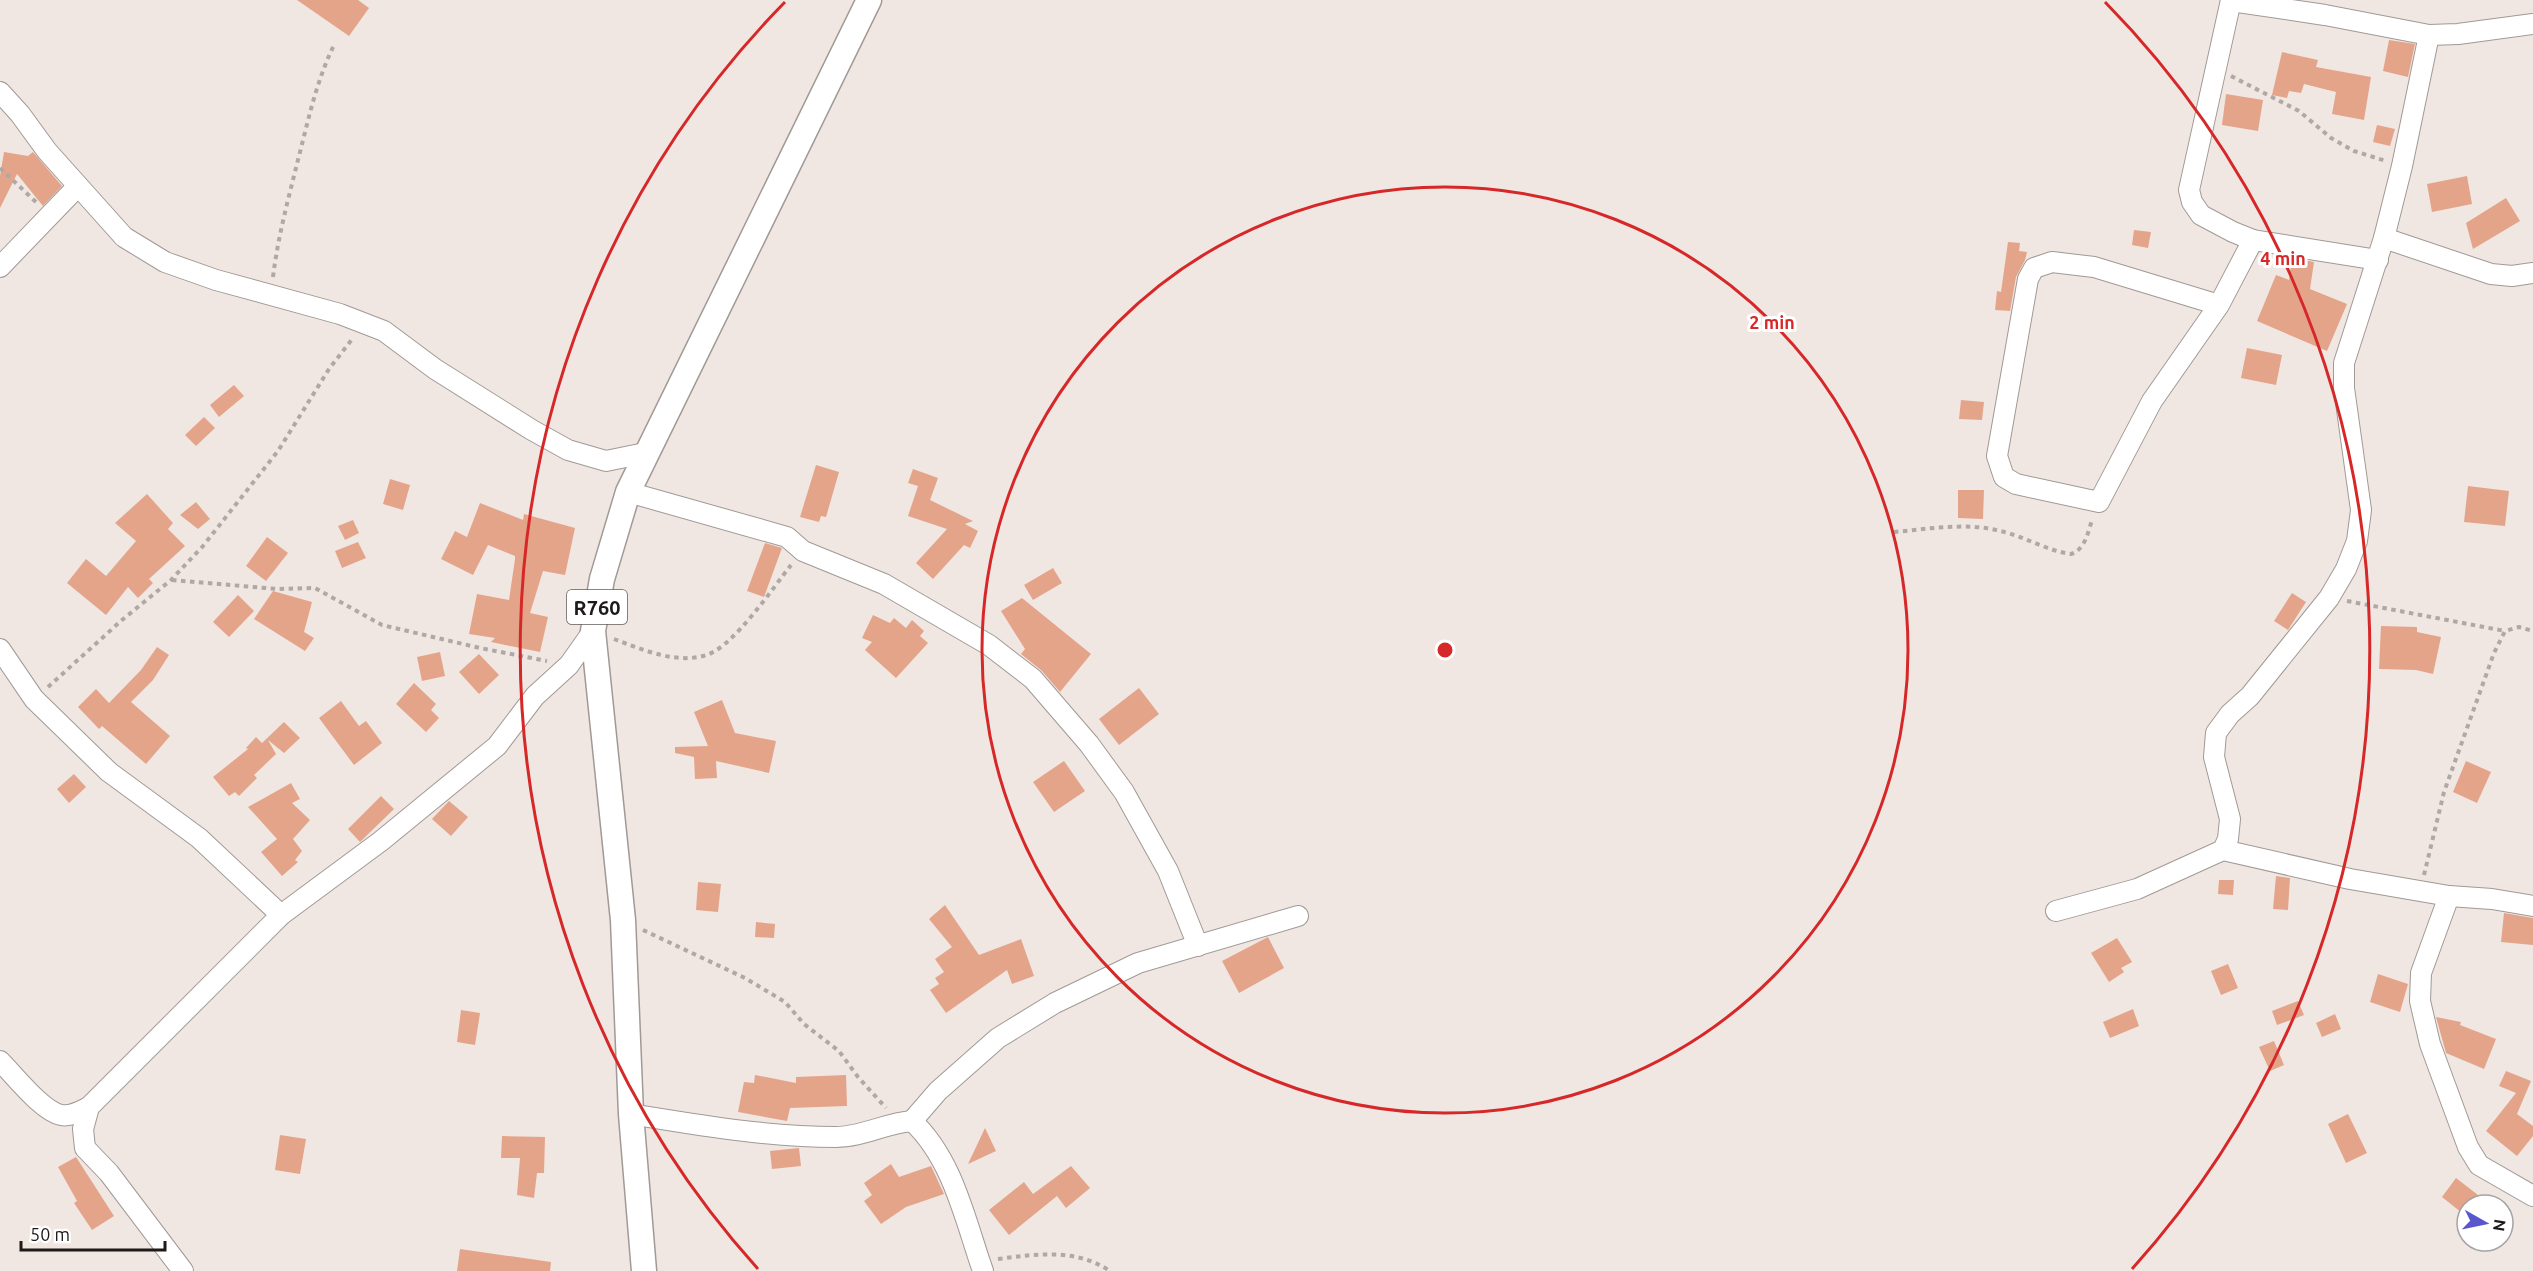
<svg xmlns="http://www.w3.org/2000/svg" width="2533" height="1271" viewBox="0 0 2533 1271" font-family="Ubuntu,sans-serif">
	<rect width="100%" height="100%" fill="#f0e7e3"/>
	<g fill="#e4a48a">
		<polygon points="297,0 358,0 369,8 349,36"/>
		<polygon points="2389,40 2415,44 2408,77 2383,71"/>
		<polygon points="2282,52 2318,60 2316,67 2371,77 2364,120 2332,114 2336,92 2304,84 2301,93 2289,91 2287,98 2272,95"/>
		<polygon points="2226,94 2263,100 2258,131 2222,125"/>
		<polygon points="2377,125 2395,129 2390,146 2373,142"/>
		<polygon points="4,152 28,156 33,152 62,186 43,206 17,174 0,208 0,176"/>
		<polygon points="2467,176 2472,204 2432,212 2427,184"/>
		<polygon points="2506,198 2520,221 2473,249 2466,223"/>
		<polygon points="2134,230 2151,232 2148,248 2132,245"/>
		<polygon points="2008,242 2020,243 2019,251 2027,252 2025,260 2016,277 2010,311 1995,310 1997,291 2001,292"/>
		<polygon points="2292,258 2314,262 2310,289 2347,304 2327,351 2257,321 2276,275 2289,280"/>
		<polygon points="2247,348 2282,355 2276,385 2241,378"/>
		<polygon points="234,385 244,396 219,417 210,405"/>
		<polygon points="1961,400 1984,402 1982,420 1959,419"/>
		<polygon points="204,417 215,428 196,446 185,435"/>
		<polygon points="816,465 839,472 826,517 821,516 819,522 800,517"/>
		<polygon points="913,469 938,478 930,500 973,521 965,524 978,531 970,548 964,545 933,579 916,563 947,529 908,516 918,486 908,483"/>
		<polygon points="390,479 410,485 403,510 383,504"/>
		<polygon points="2468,486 2509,491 2505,526 2464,522"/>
		<polygon points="1958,490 1984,490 1983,519 1958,518"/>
		<polygon points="147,494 173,523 168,529 185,546 149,579 153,583 138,598 128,587 106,615 67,583 86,559 106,576 136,541 115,523"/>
		<polygon points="196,502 210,519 198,529 180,515"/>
		<polygon points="480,503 523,520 524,514 575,528 565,575 543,571 530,613 548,617 540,652 491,642 495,638 469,634 477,594 509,600 515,559 515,556 488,545 473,575 441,559 455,531 467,537"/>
		<polygon points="353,520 359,533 345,540 338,526"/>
		<polygon points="267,537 288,553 266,581 246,566"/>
		<polygon points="358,542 366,558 342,568 335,551"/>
		<polygon points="765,543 782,548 764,597 747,591"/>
		<polygon points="1053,568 1062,583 1033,600 1024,585"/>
		<polygon points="273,591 312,602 304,632 314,638 305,651 254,619"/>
		<polygon points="2292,593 2306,602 2288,630 2274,621"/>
		<polygon points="238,595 254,611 229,637 213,622"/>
		<polygon points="1022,598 1091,654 1060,692 1042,671 1021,654 1025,649 1001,611"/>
		<polygon points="873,615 890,623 894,618 906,628 912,620 924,631 920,636 928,643 896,678 865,650 872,642 862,638"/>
		<polygon points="2381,626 2417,627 2417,632 2441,637 2433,674 2416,670 2379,669"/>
		<polygon points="157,647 169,655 153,680 131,702 170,736 146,764 102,726 99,729 78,707 96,689 109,703 141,670"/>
		<polygon points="440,652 445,676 422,681 417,657"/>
		<polygon points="479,654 499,675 479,694 459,672"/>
		<polygon points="414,683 436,704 431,710 439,718 426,732 396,704"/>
		<polygon points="1139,688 1159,714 1119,745 1099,719"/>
		<polygon points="722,700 735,733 776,741 769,773 716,761 717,778 695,779 694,757 675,753 675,747 708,746 694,712"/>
		<polygon points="341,701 359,726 366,721 382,743 354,765 319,718"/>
		<polygon points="284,722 300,738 284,753 268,740 276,754 254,775 257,778 239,796 235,792 229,796 213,777 248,749 246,748 256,737 262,743"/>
		<polygon points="1064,761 1085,791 1054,812 1033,782"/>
		<polygon points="2466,761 2491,772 2477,803 2453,792"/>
		<polygon points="74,774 86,787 69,803 57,789"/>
		<polygon points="291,783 300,799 292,803 310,820 293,839 302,851 295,860 298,862 282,876 261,852 277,839 248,807"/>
		<polygon points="381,796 394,809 360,842 348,829"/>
		<polygon points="449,801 468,817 451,836 432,819"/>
		<polygon points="2276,876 2290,878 2288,910 2273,909"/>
		<polygon points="2219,880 2234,880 2233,895 2218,894"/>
		<polygon points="698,882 721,884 718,912 696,910"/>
		<polygon points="945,905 979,955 1021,939 1034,976 1012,984 1007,970 946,1013 930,990 939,984 935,978 944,972 935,959 952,947 929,919"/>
		<polygon points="2504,913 2533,918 2533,945 2501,942"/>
		<polygon points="756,922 775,924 774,938 755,937"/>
		<polygon points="1268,937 1284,968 1239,993 1222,961"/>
		<polygon points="2117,938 2132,962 2121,968 2124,972 2109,982 2091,953"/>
		<polygon points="2228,964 2238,988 2221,995 2211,971"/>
		<polygon points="2378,974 2408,984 2400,1012 2370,1002"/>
		<polygon points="2298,1001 2304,1015 2277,1025 2272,1011"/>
		<polygon points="2133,1009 2139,1026 2110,1038 2103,1022"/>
		<polygon points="461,1010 480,1013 475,1045 457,1042"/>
		<polygon points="2335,1014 2341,1029 2322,1037 2316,1023"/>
		<polygon points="2436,1017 2461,1022 2460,1025 2496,1039 2484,1069 2446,1053"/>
		<polygon points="2274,1041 2284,1065 2270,1071 2259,1047"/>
		<polygon points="2506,1071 2531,1081 2517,1114 2533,1126 2533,1136 2517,1156 2486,1131 2516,1093 2499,1086"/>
		<polygon points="755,1075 796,1083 796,1077 846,1075 847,1106 790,1108 787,1121 738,1112 744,1082 754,1083"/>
		<polygon points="2348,1114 2367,1153 2346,1163 2328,1124"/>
		<polygon points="985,1128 996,1151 968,1164"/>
		<polygon points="280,1135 306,1139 300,1174 275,1170"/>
		<polygon points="502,1136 545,1137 544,1173 537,1173 534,1198 517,1195 520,1158 501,1158"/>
		<polygon points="799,1148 801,1166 772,1169 770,1151"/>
		<polygon points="76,1157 114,1216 92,1230 74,1203 77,1201 58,1167"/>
		<polygon points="891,1164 899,1177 931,1166 944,1194 906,1207 881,1224 864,1201 872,1195 864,1183"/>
		<polygon points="1071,1166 1090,1188 1066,1208 1057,1196 1009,1235 989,1210 1024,1182 1033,1194"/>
		<polygon points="2456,1178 2491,1205 2467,1205 2467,1217 2442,1197"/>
		<polygon points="460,1249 551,1262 550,1271 457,1271"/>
	</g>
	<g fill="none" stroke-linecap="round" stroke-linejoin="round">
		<defs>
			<g id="minor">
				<polyline points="2231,0 2189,190 2192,202 2201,215 2233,232 2253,240 2378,260"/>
				<polyline points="2231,1 2325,15 2429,35 2458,34 2533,24"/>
				<polyline points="0,92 20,114 47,151 124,237 165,262 216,280 340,314 384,331 435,369 532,430 568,450 606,461 645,453"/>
				<polyline points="2384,238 2491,274 2512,276 2533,273"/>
				<polyline points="0,267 78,186"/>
				<polyline points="2219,305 2094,267 2052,262 2034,268 2028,279 1997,456 2004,477 2016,484 2099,502 2152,401 2219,305 2253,240"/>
				<polyline points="628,492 787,537 803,551 884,584 989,645 1033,679 1089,744 1124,792 1168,871 1198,946"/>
				<polyline points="0,649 34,699 109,772 199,838 281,915"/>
				<polyline points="2223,850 2350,879 2449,896 2492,899 2533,906"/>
				<polyline points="2449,896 2421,973 2420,1001 2430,1044 2468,1147 2479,1165 2533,1196"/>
				<polyline points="2056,911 2137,889 2223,850 2228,839 2230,819 2214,757 2216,733 2230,714 2250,696 2329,598 2346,569 2357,541 2361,510 2344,388 2344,363 2384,238 2402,166 2429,35"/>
				<path d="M0,1061C15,1076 42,1111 61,1115C71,1117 81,1111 89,1107L281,915L381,841L497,746L535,696L569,665L593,631"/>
				<polyline points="89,1107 83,1129 85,1148 109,1173 183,1271"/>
				<path d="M631,1114C699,1125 767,1137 836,1137C862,1137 886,1123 912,1121C953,1159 965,1220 983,1271"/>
				<polyline points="912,1121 938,1091 998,1038 1055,1003 1138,963 1298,916"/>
			</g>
			<polyline id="major" points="644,1271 631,1114 623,920 593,631 602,579 628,492 869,0"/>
		</defs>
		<use href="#minor" stroke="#a19995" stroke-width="22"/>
		<use href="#major" stroke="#a19995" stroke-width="27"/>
		<g stroke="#afa8a5" stroke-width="4" stroke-dasharray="4.5 4.5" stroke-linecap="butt">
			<polyline points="2231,76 2299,111 2331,138 2354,151 2386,161"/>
			<polyline points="0,168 38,204"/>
			<path d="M273,277C278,236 289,196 299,156C309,117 317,79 335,43"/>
			<path d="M1894,532C1929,529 1966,522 2000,531C2024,536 2047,551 2071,554C2085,550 2088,532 2092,520"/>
			<polyline points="172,580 277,589 315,588 382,625 480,648 547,661"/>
			<polyline points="2347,601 2505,631"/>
			<path d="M614,639C641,649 679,666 709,654C735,644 773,588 791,565"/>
			<polyline points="48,687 122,620 171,580 203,546 278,451 329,369 353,338"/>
			<polyline points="2424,875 2444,792 2494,653 2505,631 2519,627 2533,631"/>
			<polyline points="643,930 745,978 785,1002 804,1024 839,1051 858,1077 886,1108"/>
			<path d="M998,1259C1038,1254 1075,1248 1110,1271"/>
		</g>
		<use href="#minor" stroke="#fff" stroke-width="20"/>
		<use href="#major" stroke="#fff" stroke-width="24"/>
	</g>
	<g fill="none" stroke="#d62828" stroke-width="3">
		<circle cx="1445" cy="650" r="463"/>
		<path d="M758 1269A925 925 0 0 1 785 2M2105 2A925 925 0 0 1 2132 1269"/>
	</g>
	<g text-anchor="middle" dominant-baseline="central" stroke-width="6" stroke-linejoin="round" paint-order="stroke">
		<rect fill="#fff" stroke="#615f5e" stroke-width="1.5" x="567" y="590" width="60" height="34" rx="4.5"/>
		<g font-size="20" font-weight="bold" fill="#1d1a19">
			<text x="597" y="607">R760</text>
		</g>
	</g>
	<circle cx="1445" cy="650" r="9" fill="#d62828" stroke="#fff" stroke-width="3"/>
	<g font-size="18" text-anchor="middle" font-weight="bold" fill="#d62828" stroke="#fff" stroke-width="6" stroke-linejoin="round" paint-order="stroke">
		<text x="2283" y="265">4 min</text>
		<text x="1772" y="329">2 min</text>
	</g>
	<g transform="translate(2485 1223) rotate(99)"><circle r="28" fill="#ffffff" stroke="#a5a3a3" stroke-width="1.5"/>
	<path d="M0-4.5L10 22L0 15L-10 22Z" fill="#5a57ce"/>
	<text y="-9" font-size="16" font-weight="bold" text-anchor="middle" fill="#1d1a19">N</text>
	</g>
	<path d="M21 1241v9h144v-9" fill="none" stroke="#1d1a19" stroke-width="3"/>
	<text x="30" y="1241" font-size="18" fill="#1d1a19" stroke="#ffffff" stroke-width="4.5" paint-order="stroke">50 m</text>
</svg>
